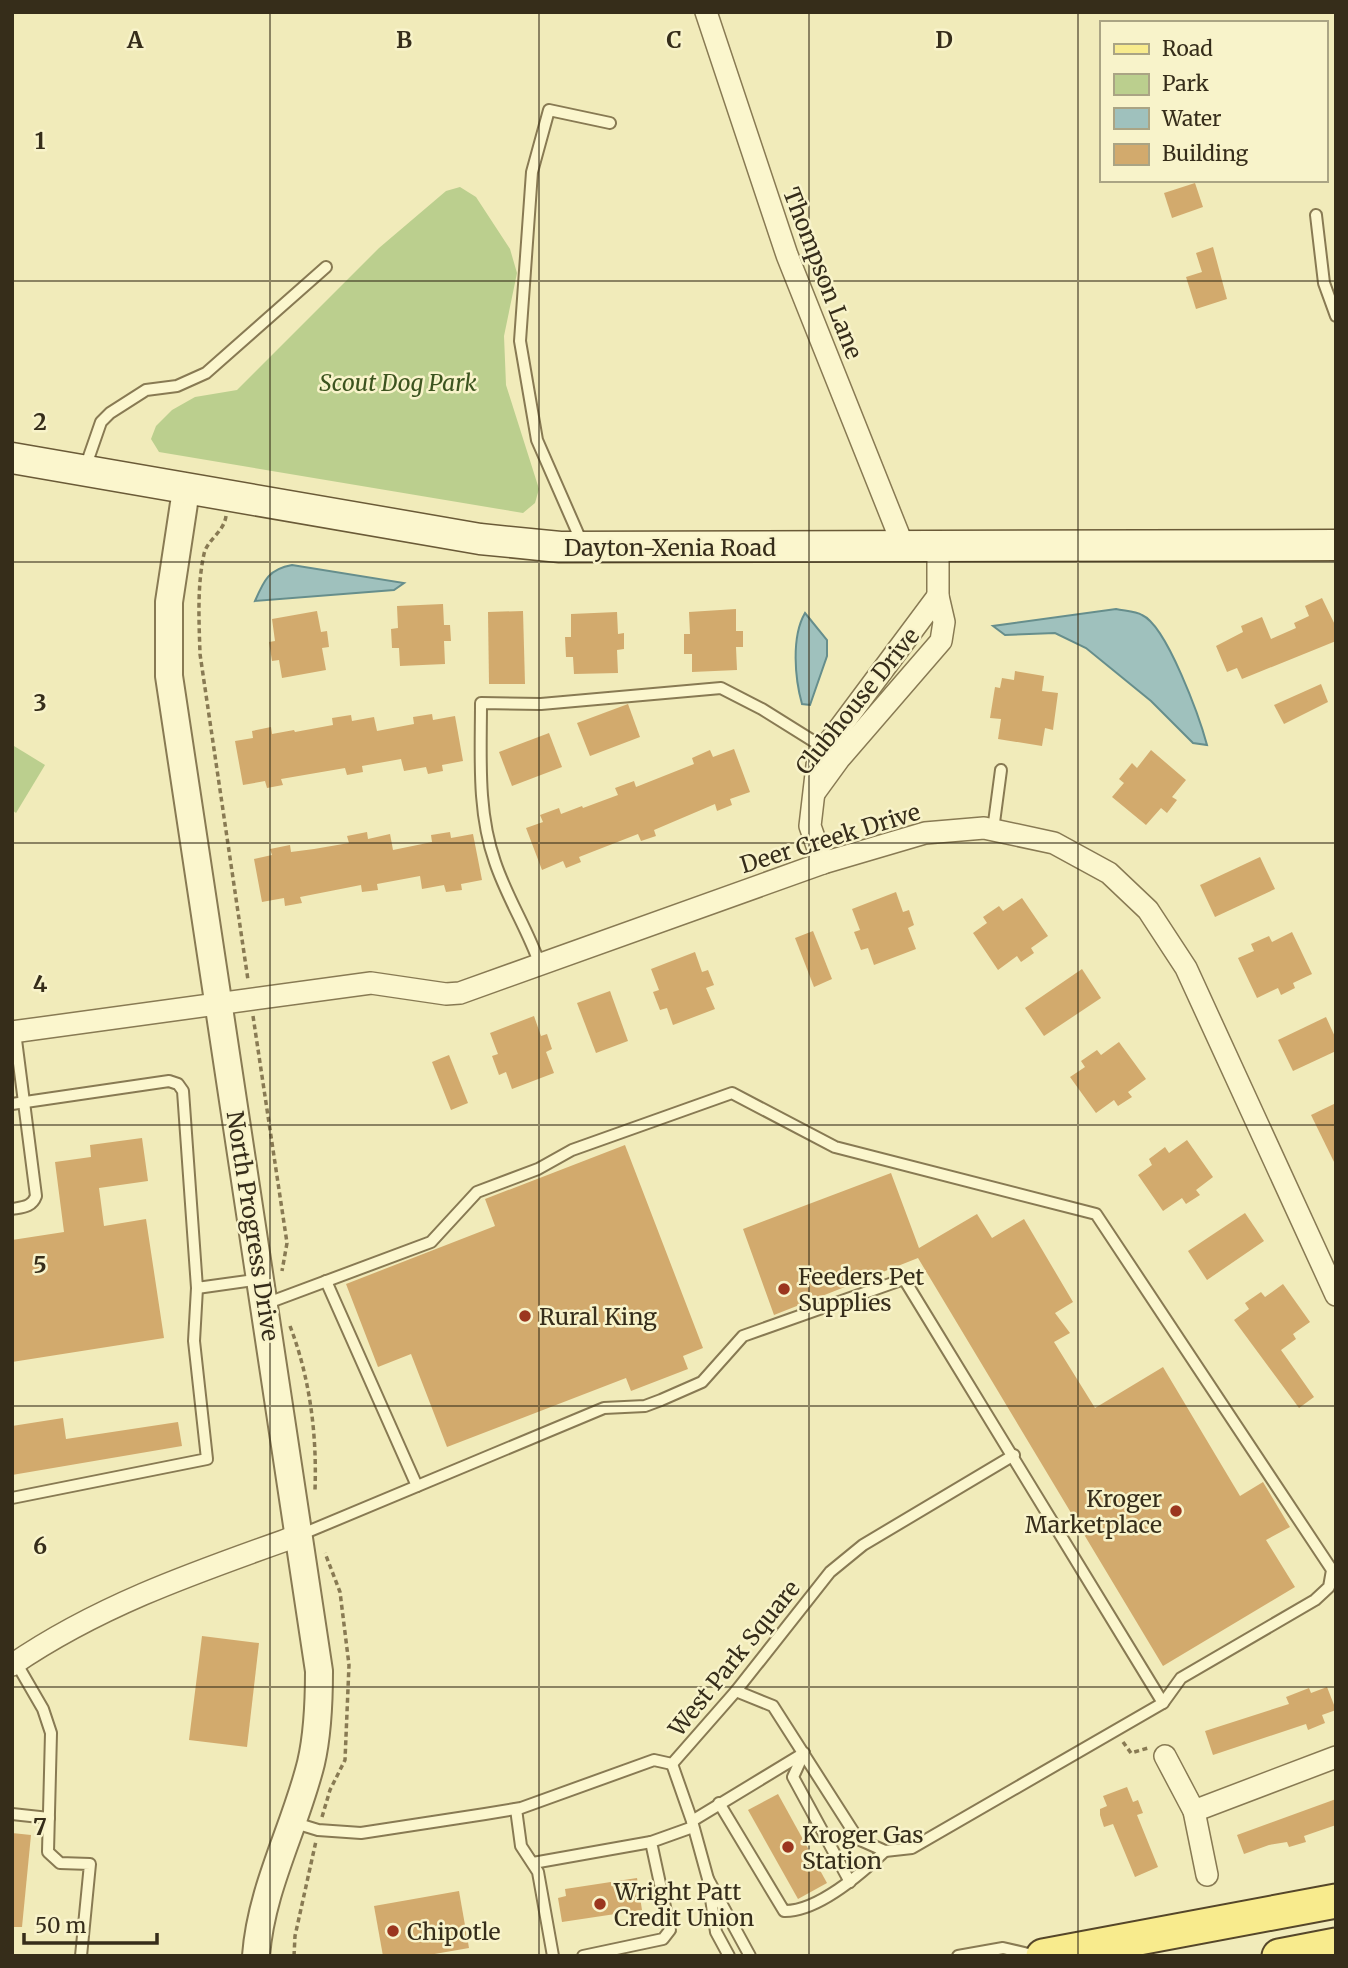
<svg xmlns="http://www.w3.org/2000/svg" width="1348" height="1968" viewBox="0 0 1348 1968" font-family="Merriweather,serif">
	<rect width="100%" height="100%" fill="#f1ebba"/>
	<g fill="#bbcf8e">
		<polygon points="460,187 476,197 510,249 517,273 504,336 506,385 539,489 535,503 523,513 159,452 151,439 156,426 172,410 195,397 237,390 379,248 446,191"/>
		<polygon points="14,746 45,765 16,813 12,810"/>
	</g>
	<g fill="#9fc1bd" stroke="#668e8c" stroke-width="2">
		<path d="M292,565L404,583L394,590L255,601C264,580 269,569 292,565Z"/>
		<path d="M1116,609C1124,611 1135,611 1142,615C1167,626 1200,719 1207,745L1193,743L1151,701L1086,648L1055,633L1005,635L993,626Z"/>
		<path d="M805,613L827,640V656L810,705L802,704C795,679 791,637 805,613Z"/>
	</g>
	<g fill="#d2aa6d">
		<polygon points="1195,183 1203,207 1172,218 1164,193"/>
		<polygon points="1213,247 1227,299 1196,309 1186,277 1202,272 1196,253"/>
		<polygon points="1322,598 1336,627 1336,641 1242,679 1237,668 1227,672 1216,646 1243,632 1241,626 1262,617 1271,639 1296,628 1294,623 1309,616 1305,606"/>
		<polygon points="443,604 444,625 450,625 451,641 444,641 445,664 400,666 399,648 392,648 391,629 398,628 397,606"/>
		<polygon points="736,609 736,631 743,631 743,647 736,647 737,670 692,672 692,654 684,654 684,634 690,634 689,612"/>
		<polygon points="317,611 321,632 327,631 329,647 322,648 326,670 282,678 279,660 272,661 269,642 275,641 272,619"/>
		<polygon points="523,611 525,684 489,684 488,612"/>
		<polygon points="617,612 618,634 624,633 624,649 617,650 618,673 574,674 573,657 566,657 565,637 571,637 571,614"/>
		<polygon points="1015,671 1044,676 1042,691 1058,693 1053,730 1045,728 1042,746 998,739 1001,719 990,718 995,687 1000,688 1002,678 1014,680"/>
		<polygon points="1321,684 1328,702 1284,724 1274,705"/>
		<polygon points="628,704 640,737 590,756 577,723"/>
		<polygon points="432,714 433,720 455,716 463,761 442,765 443,771 428,774 426,767 404,771 401,759 362,766 363,772 347,775 345,768 281,779 283,785 267,788 265,781 243,785 235,741 253,738 252,731 271,727 272,734 294,730 295,732 333,725 332,718 351,715 352,721 374,717 377,731 414,724 413,717"/>
		<polygon points="549,733 562,767 512,786 499,752"/>
		<polygon points="734,749 750,792 730,799 732,805 717,811 715,804 654,830 656,836 641,841 638,834 579,857 581,862 566,868 563,861 542,870 526,828 543,822 540,815 559,808 561,814 582,806 583,808 618,795 615,788 634,781 636,787 694,764 692,758 710,750 713,757"/>
		<polygon points="1151,750 1186,780 1172,797 1177,800 1167,813 1161,808 1146,825 1112,797 1124,783 1119,779 1132,763 1137,768"/>
		<polygon points="367,832 368,839 390,834 393,850 432,842 431,835 450,832 451,838 473,834 482,880 461,884 462,890 446,892 444,885 422,889 420,876 377,884 378,890 362,892 361,885 300,897 302,903 285,906 284,898 262,902 254,859 272,855 270,849 290,845 291,852 314,849 349,843 347,836"/>
		<polygon points="1260,857 1275,889 1215,917 1200,885"/>
		<polygon points="896,892 903,912 909,910 914,925 908,928 916,949 874,965 868,948 861,950 854,932 860,930 852,909"/>
		<polygon points="1022,898 1048,936 1031,948 1034,953 1021,962 1017,956 998,970 973,933 987,923 983,917 999,906 1003,911"/>
		<polygon points="813,931 832,979 814,987 795,938"/>
		<polygon points="1292,932 1312,974 1293,983 1295,988 1281,995 1278,988 1257,998 1238,958 1254,951 1251,944 1269,936 1272,942"/>
		<polygon points="695,952 702,972 708,970 714,985 706,988 715,1009 673,1025 667,1008 660,1010 653,992 659,990 651,969"/>
		<polygon points="1082,969 1101,998 1044,1036 1025,1008"/>
		<polygon points="610,991 628,1041 596,1053 577,1003"/>
		<polygon points="534,1016 541,1036 547,1034 552,1049 546,1052 554,1073 512,1089 506,1072 499,1075 492,1056 498,1054 490,1033"/>
		<polygon points="1326,1017 1336,1039 1336,1051 1293,1071 1278,1040"/>
		<polygon points="1119,1042 1146,1079 1128,1092 1132,1097 1118,1106 1114,1100 1096,1113 1070,1077 1085,1067 1081,1061 1097,1050 1101,1055"/>
		<polygon points="449,1055 468,1103 451,1110 432,1062"/>
		<polygon points="1336,1103 1336,1166 1311,1115"/>
		<polygon points="142,1138 148,1181 99,1188 104,1226 146,1219 164,1338 12,1362 12,1240 64,1232 55,1162 91,1157 90,1145"/>
		<polygon points="1187,1140 1213,1177 1196,1190 1200,1195 1186,1204 1182,1198 1163,1211 1138,1175 1152,1165 1149,1159 1165,1147 1169,1153"/>
		<polygon points="625,1145 703,1348 683,1356 688,1369 631,1391 626,1378 447,1447 411,1354 378,1367 346,1284 495,1226 485,1199"/>
		<polygon points="891,1173 919,1248 977,1214 992,1238 1024,1219 1073,1302 1055,1313 1070,1333 1054,1342 1095,1408 1163,1367 1240,1496 1263,1482 1290,1527 1266,1540 1295,1587 1163,1666 918,1258 774,1315 743,1229"/>
		<polygon points="1245,1213 1264,1241 1207,1280 1188,1251"/>
		<polygon points="1283,1284 1310,1322 1293,1334 1296,1339 1281,1350 1314,1397 1299,1408 1234,1320 1249,1309 1245,1303 1261,1292 1265,1297"/>
		<polygon points="63,1418 66,1439 178,1422 182,1446 12,1475 12,1426"/>
		<polygon points="202,1636 259,1643 247,1747 189,1740"/>
		<polygon points="1327,1687 1336,1710 1322,1715 1325,1723 1308,1730 1306,1724 1213,1755 1205,1731 1289,1704 1286,1697 1309,1688 1311,1693"/>
		<polygon points="1127,1787 1133,1802 1138,1800 1143,1813 1137,1815 1158,1867 1135,1877 1113,1824 1104,1827 1100,1815 1100,1809 1107,1806 1103,1796"/>
		<polygon points="778,1794 827,1883 798,1899 748,1810"/>
		<polygon points="1336,1799 1336,1825 1304,1836 1306,1842 1289,1847 1287,1842 1269,1845 1244,1854 1237,1835"/>
		<polygon points="12,1833 31,1835 22,1927 12,1927"/>
		<polygon points="637,1878 642,1910 562,1922 558,1898 566,1896 565,1889"/>
		<polygon points="459,1891 469,1948 423,1956 383,1956 374,1906"/>
	</g>
	<g fill="none" stroke-linecap="round" stroke-linejoin="round">
		<defs>
			<g id="service">
				<polyline points="1316,215 1324,283 1336,316"/>
				<polyline points="85,468 101,422 110,413 146,390 177,386 206,373 326,267"/>
				<polyline points="583,545 537,440 520,341 532,172 549,110 610,123"/>
				<polyline points="993,830 1001,770"/>
				<path d="M540,965C528,930 507,898 495,862C477,811 481,756 481,703L541,704L721,688L762,709L826,749"/>
				<polyline points="12,1104 169,1081 178,1084 183,1091 197,1288 261,1279"/>
				<path d="M12,1209C23,1207 32,1207 36,1196L15,1032"/>
				<polyline points="326,1281 417,1486"/>
				<polyline points="265,1304 431,1242 477,1192 538,1169 572,1150 732,1093 835,1147 1096,1214 1332,1570 1329,1587 1315,1600 1181,1678 1163,1703 912,1848 885,1851 858,1839 773,1706 736,1691"/>
				<polyline points="12,1498 207,1459 194,1341 197,1288"/>
				<polyline points="300,1535 604,1408 645,1406 661,1400 702,1382 743,1336 904,1279 1163,1703"/>
				<polyline points="14,1659 43,1709 51,1733 48,1852 60,1863 90,1864 81,1956"/>
				<polyline points="804,1753 793,1777 850,1882"/>
				<polyline points="672,1764 692,1821 708,1879"/>
				<path d="M719,1803L784,1911C817,1912 862,1873 885,1851"/>
				<polyline points="516,1809 521,1846 538,1872 553,1956"/>
				<polyline points="12,1814 49,1818"/>
				<polyline points="692,1821 804,1753"/>
				<polyline points="292,1822 318,1830 361,1833 485,1814 521,1808 654,1760 672,1764 736,1691 830,1572 863,1545 1014,1455"/>
				<polyline points="533,1863 651,1842"/>
				<polyline points="583,1956 663,1939 670,1930 651,1842 693,1827"/>
				<polyline points="729,1956 716,1932 708,1879 750,1956"/>
				<polyline points="958,1956 1003,1948 1037,1956"/>
			</g>
			<g id="minor">
				<polyline points="706,12 787,255 904,548"/>
				<polyline points="815,792 839,759 941,641 944,622 938,596 938,547"/>
				<polyline points="823,863 810,826 818,757 938,596"/>
				<polyline points="12,1032 371,983 446,994 460,993 823,863 925,833 984,828 1054,843 1109,873 1148,910 1186,968 1336,1295"/>
				<path d="M12,1665C101,1604 199,1571 300,1535"/>
				<polyline points="1165,1756 1194,1811 1207,1875"/>
				<polyline points="1194,1811 1336,1757"/>
			</g>
			<path id="tertiary" d="M186,490L169,602V676L319,1671C319,1702 318,1733 311,1763C295,1828 261,1888 256,1956"/>
			<polyline id="secondary" points="12,458 480,539 560,547 1336,545"/>
			<g id="primary">
				<polyline points="1043,1956 1336,1901"/>
				<polyline points="1279,1956 1336,1945"/>
			</g>
		</defs>
		<use href="#service" stroke="#887a53" stroke-width="14"/>
		<use href="#minor" stroke="#887a53" stroke-width="24"/>
		<use href="#tertiary" stroke="#887a53" stroke-width="30"/>
		<use href="#secondary" stroke="#6a5a37" stroke-width="33"/>
		<use href="#primary" stroke="#554629" stroke-width="37"/>
		<g stroke="#887a53" stroke-width="3.5" stroke-dasharray="5 3.5" stroke-linecap="butt">
			<path d="M226,516C224,532 207,540 204,554C197,586 199,621 200,654L248,980"/>
			<polyline points="253,1016 287,1243 282,1271"/>
			<path d="M290,1326C310,1378 317,1434 315,1490"/>
			<polyline points="1336,1429 1336,1449"/>
			<polyline points="1123,1742 1131,1753 1148,1748"/>
			<polyline points="322,1817 330,1790 345,1760 349,1665 340,1592 325,1553"/>
			<polyline points="294,1956 295,1936 316,1841"/>
		</g>
		<use href="#service" stroke="#fbf6cd" stroke-width="10"/>
		<use href="#minor" stroke="#fbf6cd" stroke-width="21"/>
		<use href="#tertiary" stroke="#fbf6cd" stroke-width="26"/>
		<use href="#secondary" stroke="#fbf6cd" stroke-width="30"/>
		<use href="#primary" stroke="#f8eb8d" stroke-width="33"/>
	</g>
	<path fill="none" stroke="#362d1a" stroke-width="2" stroke-opacity="0.55" d="M270,12V1956M539,12V1956M809,12V1956M1078,12V1956M12,281H1336M12,562H1336M12,843H1336M12,1125H1336M12,1406H1336M12,1687H1336"/>
	<g fill="#9b361f" stroke="#f8f3ca" stroke-width="2.5">
		<circle cx="784" cy="1289" r="7"/>
		<circle cx="525" cy="1316" r="7"/>
		<circle cx="1176" cy="1511" r="7"/>
		<circle cx="788" cy="1847" r="7"/>
		<circle cx="600" cy="1904" r="7"/>
		<circle cx="393" cy="1931" r="7"/>
	</g>
	<g text-anchor="middle" dominant-baseline="central" stroke-width="5" stroke-linejoin="round" paint-order="stroke">
		<g font-size="23" fill="#362d1a" stroke="#f8f3ca">
			<text transform="translate(823 273) rotate(69)">Thompson Lane</text>
			<text x="670" y="547">Dayton-Xenia Road</text>
			<text transform="translate(857 701) rotate(-51)">Clubhouse Drive</text>
			<text transform="translate(830 838) rotate(-17)">Deer Creek Drive</text>
			<text transform="translate(253 1226) rotate(81)">North Progress Drive</text>
			<text transform="translate(734 1658) rotate(-51)">West Park Square</text>
		</g>
		<g font-size="23" font-style="italic" fill="#3c541f" stroke="#f8f3ca">
			<text x="398" y="382">Scout Dog Park</text>
		</g>
		<g font-size="23" fill="#362d1a" stroke="#f8f3ca" text-anchor="start">
			<text x="798" y="1276">Feeders Pet<tspan x="798" dy="26">Supplies</tspan></text>
			<text x="539" y="1316">Rural King</text>
			<text x="1162" y="1498" text-anchor="end">Kroger<tspan x="1162" dy="26">Marketplace</tspan></text>
			<text x="802" y="1834">Kroger Gas<tspan x="802" dy="26">Station</tspan></text>
			<text x="614" y="1891">Wright Patt<tspan x="614" dy="26">Credit Union</tspan></text>
			<text x="407" y="1931">Chipotle</text>
		</g>
	</g>
	<g font-size="23" text-anchor="middle" font-weight="bold" fill="#362d1a" stroke="#f8f3ca" stroke-width="5" stroke-linejoin="round" paint-order="stroke">
		<text x="135" y="48">A</text>
		<text x="404" y="48">B</text>
		<text x="674" y="48">C</text>
		<text x="944" y="48">D</text>
		<text x="40" y="149">1</text>
		<text x="40" y="430">2</text>
		<text x="40" y="711">3</text>
		<text x="40" y="992">4</text>
		<text x="40" y="1273">5</text>
		<text x="40" y="1554">6</text>
		<text x="40" y="1835">7</text>
	</g>
	<rect width="1348" height="1968" fill="none" stroke="#362d1a" stroke-width="28"/>
	<rect x="1100" y="21" width="228" height="161" fill="#f8f3ca" stroke="#aaa484" stroke-width="2"/>
	<rect x="1114" y="44" width="35" height="10" fill="#f8eb8d" stroke="#aaa484" stroke-width="2"/>
	<text x="1162" y="56" font-size="21" fill="#362d1a">Road</text>
	<rect x="1114" y="74" width="35" height="21" fill="#bbcf8e" stroke="#aaa484" stroke-width="2"/>
	<text x="1162" y="91" font-size="21" fill="#362d1a">Park</text>
	<rect x="1114" y="108" width="35" height="21" fill="#9fc1bd" stroke="#aaa484" stroke-width="2"/>
	<text x="1162" y="126" font-size="21" fill="#362d1a">Water</text>
	<rect x="1114" y="144" width="35" height="21" fill="#d2aa6d" stroke="#aaa484" stroke-width="2"/>
	<text x="1162" y="161" font-size="21" fill="#362d1a">Building</text>
	<path d="M24 1933v10h133v-10" fill="none" stroke="#362d1a" stroke-width="3.5"/>
	<text x="35" y="1933" font-size="21" fill="#362d1a" stroke="#f8f3ca" stroke-width="5" paint-order="stroke">50 m</text>
</svg>
